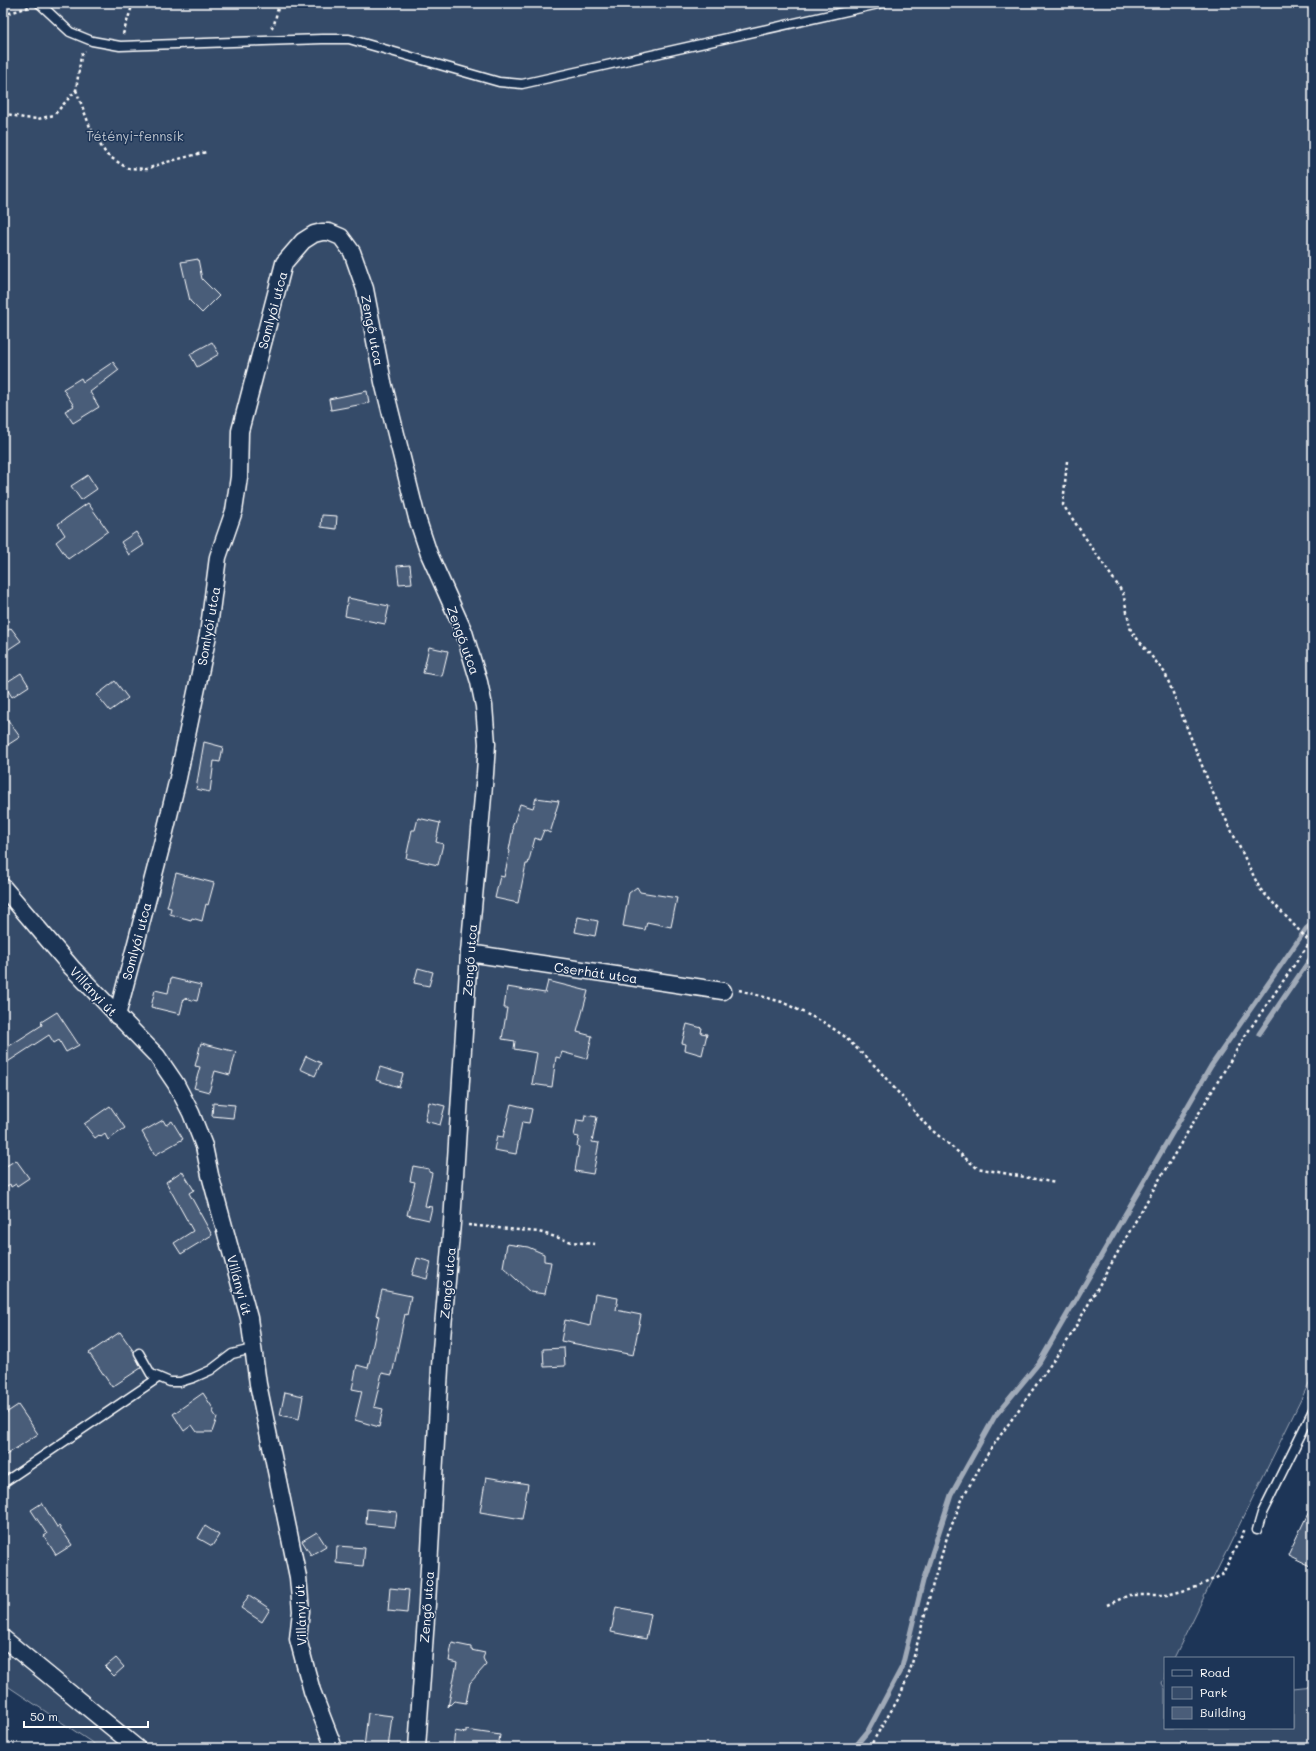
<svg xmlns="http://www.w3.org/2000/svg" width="1316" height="1751" viewBox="0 0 1316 1751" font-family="Mali,sans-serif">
	<rect width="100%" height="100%" fill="#1d3557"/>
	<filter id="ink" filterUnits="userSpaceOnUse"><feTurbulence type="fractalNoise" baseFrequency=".025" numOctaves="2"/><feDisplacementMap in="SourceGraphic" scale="8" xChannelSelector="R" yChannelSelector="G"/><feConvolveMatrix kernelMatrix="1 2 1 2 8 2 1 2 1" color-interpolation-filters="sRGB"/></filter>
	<g filter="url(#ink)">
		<polygon fill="#364b69" stroke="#9aa5b4" points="3,3 1313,3 1313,1375 1174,1658 1165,1658 1165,1677 1162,1683 1165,1689 1165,1728 1293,1728 1293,1689 1313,1687 1313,1748 100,1748 3,1683"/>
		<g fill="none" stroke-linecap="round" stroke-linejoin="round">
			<g stroke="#a0aab8" stroke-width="5">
				<polyline points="1259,1034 1313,955"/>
				<polyline points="854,1748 868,1731 902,1667 923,1581 951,1495 995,1416 1039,1363 1211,1066 1306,929 1313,923"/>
			</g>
		</g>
		<g fill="#4a5d79" stroke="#fff">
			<polygon points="198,259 202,279 219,296 202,313 190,301 181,262"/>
			<polygon points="212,342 219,354 197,367 190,354"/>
			<polygon points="113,362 119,370 90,392 99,407 73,423 65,411 74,406 63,389 81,378 83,382"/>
			<polygon points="367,391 369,403 331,410 329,399"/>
			<polygon points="88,475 97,489 81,500 71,486"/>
			<polygon points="88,503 108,531 68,559 56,542 65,535 58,524"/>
			<polygon points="322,515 337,516 336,529 321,527"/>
			<polygon points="136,532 144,545 129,555 121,542"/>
			<polygon points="410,565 412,583 399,584 397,566"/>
			<polygon points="348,598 389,606 385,624 345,616"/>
			<polygon points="11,628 21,641 3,653 3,634"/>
			<polygon points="429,647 448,651 442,676 423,673"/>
			<polygon points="21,673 29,686 12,697 4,684"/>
			<polygon points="115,681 128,698 110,711 97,695"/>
			<polygon points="3,713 20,737 3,748"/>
			<polygon points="204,742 223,747 220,762 214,761 210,792 196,789"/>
			<polygon points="536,798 559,801 555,814 556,814 550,833 544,830 540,840 535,838 528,864 526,864 518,903 495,898 500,876 504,877 510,851 509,850 513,829 512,828 520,804 533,808"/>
			<polygon points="418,818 440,823 436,842 443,844 438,865 406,858 412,830 415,830"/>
			<polygon points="176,873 214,883 208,905 206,904 202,921 192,918 191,920 170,914 171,908 167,907"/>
			<polygon points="637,887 640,892 677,898 671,927 647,922 645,930 623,926 629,893"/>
			<polygon points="578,917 598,921 595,936 575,932"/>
			<polygon points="418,968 433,972 429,986 414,983"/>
			<polygon points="171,978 201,985 197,1001 184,998 180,1014 151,1007 155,990 168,993"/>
			<polygon points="548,981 588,991 577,1032 592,1036 587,1059 562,1052 560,1058 556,1057 552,1087 532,1084 537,1053 514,1049 515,1041 502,1039 507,1008 504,1008 507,987 545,993"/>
			<polygon points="57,1012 79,1045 66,1052 59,1040 54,1043 49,1035 3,1065 3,1050 42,1025 41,1022"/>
			<polygon points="687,1024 702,1028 701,1033 707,1034 702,1055 685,1050 686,1044 682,1043"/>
			<polygon points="201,1043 236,1052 230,1075 215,1071 209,1092 194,1088 200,1067 195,1066"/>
			<polygon points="306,1056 321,1063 315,1076 300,1069"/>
			<polygon points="380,1067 403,1074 399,1087 376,1080"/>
			<polygon points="429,1102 445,1106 440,1125 425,1121"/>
			<polygon points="213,1103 235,1105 233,1118 212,1116"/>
			<polygon points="511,1104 532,1109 529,1123 522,1122 516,1154 494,1150 497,1136 503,1137"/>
			<polygon points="110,1106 125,1128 108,1140 105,1134 101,1137 99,1135 95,1138 84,1124"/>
			<polygon points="585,1115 597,1117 592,1142 599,1143 593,1174 575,1171 579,1147 577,1146 579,1137 574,1136 577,1120 584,1121"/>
			<polygon points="163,1120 166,1125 172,1121 183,1139 155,1155 142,1132"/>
			<polygon points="16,1160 29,1178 17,1186 16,1184 11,1187 10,1184 3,1189 3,1168"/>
			<polygon points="413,1166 429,1169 429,1172 432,1173 425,1206 432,1207 429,1220 407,1215 415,1182 410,1181"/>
			<polygon points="182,1171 194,1190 189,1193 212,1235 181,1254 174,1243 193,1231 166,1182"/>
			<polygon points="507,1244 528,1247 544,1254 544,1261 551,1262 545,1294 530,1292 503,1267"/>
			<polygon points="417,1258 431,1262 427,1279 412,1275"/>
			<polygon points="382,1290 411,1296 407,1315 405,1314 392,1375 382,1373 374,1407 383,1409 379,1427 355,1420 362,1391 352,1389 357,1365 368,1368 379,1316 376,1315"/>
			<polygon points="595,1294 618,1298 616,1310 641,1315 633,1355 561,1341 565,1320 590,1326"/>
			<polygon points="120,1332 134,1352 141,1368 112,1387 89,1353"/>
			<polygon points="564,1348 565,1366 544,1367 543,1349"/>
			<polygon points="285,1392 303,1396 299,1419 280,1415"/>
			<polygon points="203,1393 214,1410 213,1412 217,1418 212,1432 197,1432 192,1425 184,1431 173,1414"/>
			<polygon points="18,1405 38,1434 3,1457 3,1415"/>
			<polygon points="486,1477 528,1484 522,1519 480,1512"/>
			<polygon points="42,1503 57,1527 59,1526 72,1545 56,1555 44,1536 47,1534 31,1510"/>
			<polygon points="1313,1503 1313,1567 1288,1555"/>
			<polygon points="367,1509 397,1512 395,1527 366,1524"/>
			<polygon points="205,1526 219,1535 212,1546 198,1538"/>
			<polygon points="317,1532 326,1546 311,1555 302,1541"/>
			<polygon points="337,1546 365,1548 363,1566 336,1563"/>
			<polygon points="390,1588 409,1590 407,1613 388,1611"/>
			<polygon points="249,1595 270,1609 262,1622 241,1608"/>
			<polygon points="616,1607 651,1614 646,1639 611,1632"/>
			<polygon points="452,1643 471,1647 471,1650 485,1653 483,1658 486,1665 470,1683 466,1703 454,1701 448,1707 457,1663 449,1661"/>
			<polygon points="116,1658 124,1667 114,1676 105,1667"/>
			<polygon points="368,1713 392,1716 388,1748 364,1748"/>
			<polygon points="466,1730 500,1735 498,1748 453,1748 455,1731 466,1733"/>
		</g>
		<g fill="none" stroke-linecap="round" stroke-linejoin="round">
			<defs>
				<g id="service">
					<polyline points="39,3 70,32 92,41 120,46 322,39 349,39 499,82 522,84 883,3"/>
					<polyline points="139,1353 151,1374 170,1382 180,1382 193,1378 211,1370 232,1354 252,1349"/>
					<polyline points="3,1483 158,1378"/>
					<polyline points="1257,1530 1262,1513 1313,1410"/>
				</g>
				<g id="minor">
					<polyline points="3,887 72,968 157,1056 176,1084 191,1113 204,1146 210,1175 249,1318 258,1384 298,1577 301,1611 298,1639 312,1691 334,1748"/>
					<polyline points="469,953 723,991"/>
					<polyline points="117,1016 164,836 178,778 208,635 218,557 234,511 239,477 240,431 284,263 303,241 314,234 322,232 329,232 341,237 352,252 365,289 383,382 417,518 429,554 464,632 479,682 484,706 487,744 485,774 469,953 452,1223 441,1350 427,1604 417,1748"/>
					<polyline points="3,1638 137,1748"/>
				</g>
			</defs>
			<use href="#service" stroke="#fff" stroke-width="11"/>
			<use href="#minor" stroke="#fff" stroke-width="19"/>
			<g stroke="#fff" stroke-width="2.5" stroke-dasharray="3 3" stroke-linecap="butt">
				<polyline points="3,15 29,7"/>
				<polyline points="271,28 274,25 279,3"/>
				<polyline points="123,34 133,3"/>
				<polyline points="76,90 90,127 97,140 107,155 127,168 147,169 163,163 206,152"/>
				<polyline points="3,113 24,118 38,119 54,115 76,90 81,56 85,51"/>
				<polyline points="1067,461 1063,505 1123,593 1131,631 1165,673 1213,793 1260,889 1310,942"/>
				<polyline points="739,990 782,1002 825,1023 844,1036 877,1068 927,1126 977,1168 1056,1183"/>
				<polyline points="468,1225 539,1232 572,1242 596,1244"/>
				<polyline points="1309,1399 1313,1391"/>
				<polyline points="1107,1605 1129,1595 1167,1595 1197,1587 1222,1575 1245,1529"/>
				<polyline points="869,1748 900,1696 910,1671 934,1580 948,1534 964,1495 990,1450 1068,1340 1156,1185 1245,1036 1313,938"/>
			</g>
			<use href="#service" stroke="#1d3557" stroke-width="8"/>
			<use href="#minor" stroke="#1d3557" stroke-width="16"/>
		</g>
	</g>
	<g text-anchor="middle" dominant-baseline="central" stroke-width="3" stroke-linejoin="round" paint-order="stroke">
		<g font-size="13" fill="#b9c0ca" stroke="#1d3557">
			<text x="135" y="135">Tétényi-fennsík</text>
		</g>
		<g font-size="13" fill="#fff" stroke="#1d3557">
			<text transform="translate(272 310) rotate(-75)">Somlyói utca</text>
			<text transform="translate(373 330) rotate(79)">Zengő utca</text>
			<text transform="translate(208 626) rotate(-80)">Somlyói utca</text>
			<text transform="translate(464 640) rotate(70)">Zengő utca</text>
			<text transform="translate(136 941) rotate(-75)">Somlyói utca</text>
			<text transform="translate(469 960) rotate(-86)">Zengő utca</text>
			<text transform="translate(596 972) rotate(8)">Cserhát utca</text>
			<text transform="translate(94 991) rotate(47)">Villányi út</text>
			<text transform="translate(447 1283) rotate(-85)">Zengő utca</text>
			<text transform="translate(240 1285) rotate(75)">Villányi út</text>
			<text transform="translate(426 1607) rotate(-86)">Zengő utca</text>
			<text transform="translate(300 1615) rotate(-92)">Villányi út</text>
		</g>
	</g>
	<rect width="1316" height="1751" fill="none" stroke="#1d3557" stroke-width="16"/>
	<rect x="8" y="8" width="1300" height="1735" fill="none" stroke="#fff" stroke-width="1.5" filter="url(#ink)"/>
	<rect x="1164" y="1657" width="130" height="72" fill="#1d3557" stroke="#77869a"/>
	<rect x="1172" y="1670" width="20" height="6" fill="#1d3557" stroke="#77869a"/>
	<text x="1200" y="1677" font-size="12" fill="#ffffff">Road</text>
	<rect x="1172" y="1687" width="20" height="12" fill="#364b69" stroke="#77869a"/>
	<text x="1200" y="1697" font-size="12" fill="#ffffff">Park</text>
	<rect x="1172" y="1707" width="20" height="12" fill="#4a5d79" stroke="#77869a"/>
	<text x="1200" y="1717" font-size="12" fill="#ffffff">Building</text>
	<path d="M24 1721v6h124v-6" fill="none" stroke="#ffffff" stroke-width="2"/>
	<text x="30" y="1721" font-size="12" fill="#ffffff" stroke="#1d3557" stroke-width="3" paint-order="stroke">50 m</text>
</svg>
